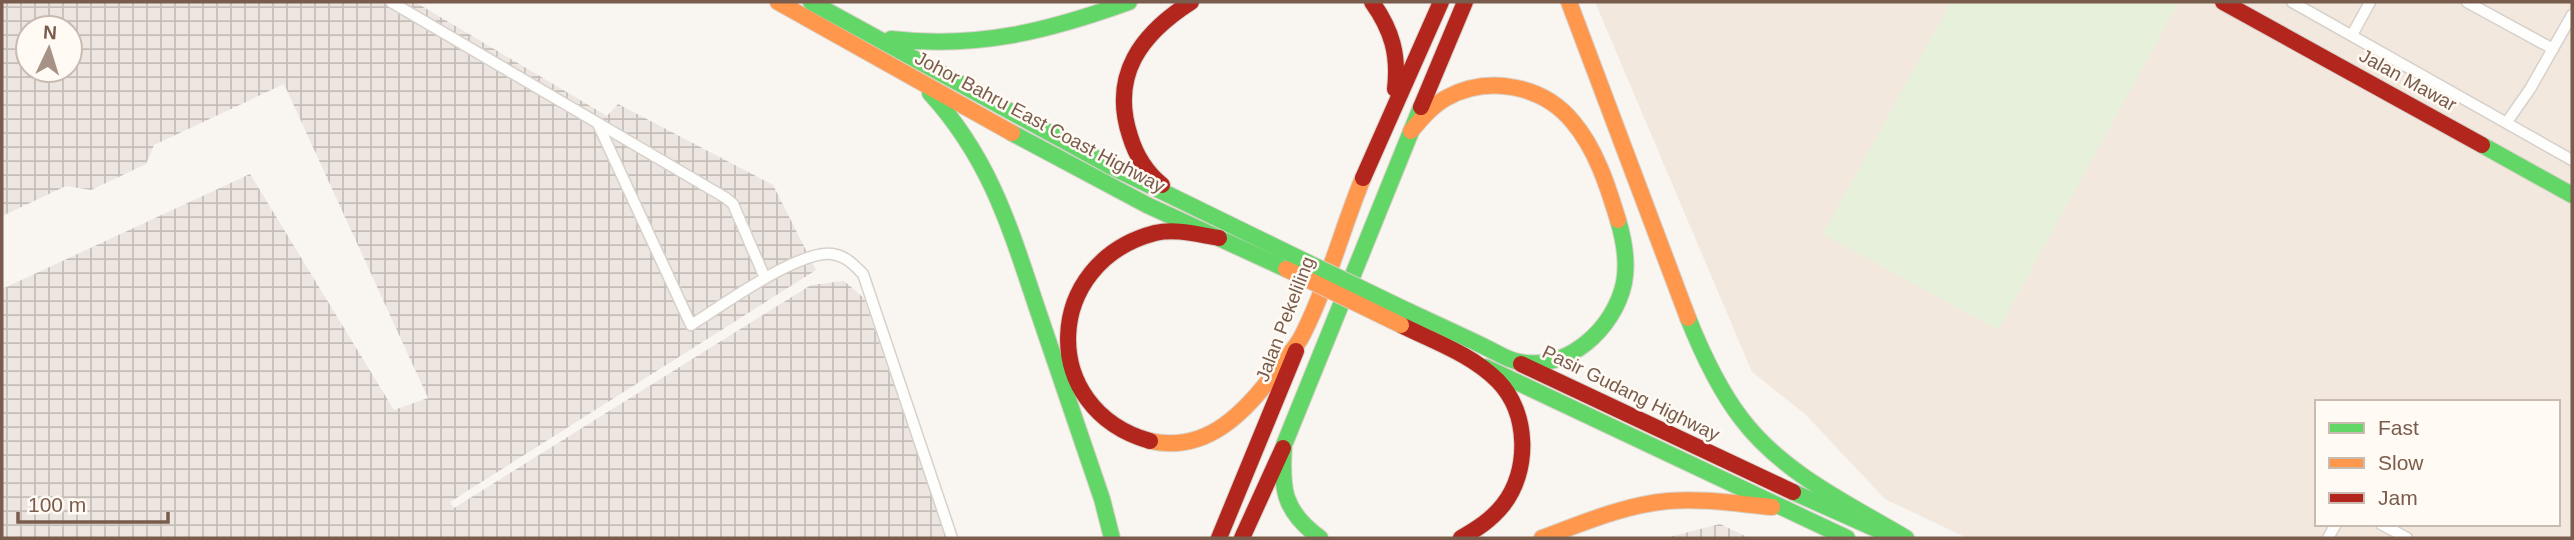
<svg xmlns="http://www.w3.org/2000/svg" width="2574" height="540" viewBox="0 0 2574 540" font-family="Arial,sans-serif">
	<defs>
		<pattern id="industrial-grid" width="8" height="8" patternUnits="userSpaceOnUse" patternTransform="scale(1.75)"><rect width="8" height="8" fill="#ede5e0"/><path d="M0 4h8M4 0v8" fill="none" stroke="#c5bdb8"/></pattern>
	</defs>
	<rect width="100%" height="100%" fill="#f9f5f0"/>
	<path fill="#f2e8de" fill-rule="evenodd" d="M1595,2H2572V538H1967L1885,499L1805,414L1752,372ZM2317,402H2558V524H2317Z"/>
	<g fill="url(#industrial-grid)" fill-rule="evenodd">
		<path d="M2,2H415L607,116L618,104L773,185L816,270L450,502L454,508L811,285L844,281L864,298L947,538H2V289L250,174L394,410L428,398L284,84L154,145L146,164L91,190L66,186L2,216ZM28,28H70V70H28Z"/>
		<polygon points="1720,524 1749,538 1665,538"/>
	</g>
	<polygon fill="#e7f0db" points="1951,2 2179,2 1998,330 1823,234"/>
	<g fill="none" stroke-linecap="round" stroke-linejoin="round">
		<defs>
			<g id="street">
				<polyline points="391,2 726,198 733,204 765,278"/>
				<polyline points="2292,2 2572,160"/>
				<polyline points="2467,2 2553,49"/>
				<polyline points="2352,35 2370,2"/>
				<polyline points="2507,122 2530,89 2572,15"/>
				<path d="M598,124L691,325C720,307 800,249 832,254C846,256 853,264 863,274L952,538"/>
				<polyline points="2381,524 2407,538"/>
				<polyline points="2328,538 2336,524"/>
			</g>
			<g id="fast">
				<polyline points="811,2 1110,166 1288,253"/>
				<path d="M891,39C978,49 1048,31 1129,2"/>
				<path d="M930,93C991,160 1010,228 1038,311C1059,374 1081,436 1102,499L1112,538"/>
				<polyline points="1012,133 1147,205 1286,269"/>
				<polyline points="2482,145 2572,195"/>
				<path d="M1408,311C1434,323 1460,335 1485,347C1496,352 1507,360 1519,362C1568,371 1614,329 1624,283C1628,262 1624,240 1618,220"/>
				<path d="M1688,318C1702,353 1718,388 1741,418C1782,473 1849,504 1906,538"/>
				<polyline points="1485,367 1847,538"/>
				<polyline points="1793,492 1885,533"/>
				<path d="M1320,538C1283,511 1281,489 1284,445L1421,107"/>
			</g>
			<g id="slow">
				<polyline points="778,2 1012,133"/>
				<polyline points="1569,2 1688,318"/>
				<path d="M1411,131C1421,119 1432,106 1446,98C1488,75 1543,85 1573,122C1596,149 1608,187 1618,220"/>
				<path d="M1150,441C1209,454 1246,410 1278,369C1286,357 1297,347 1303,334C1328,284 1342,229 1363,178"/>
				<path d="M1542,538C1583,523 1624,505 1668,501C1703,498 1738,504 1772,507"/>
			</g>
			<g id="jam">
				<path d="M1372,2C1392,30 1399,55 1395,89"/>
				<polyline points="2223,2 2482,145"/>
				<polyline points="1421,107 1465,2"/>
				<polyline points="1363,178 1441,2"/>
				<path d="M1162,185C1146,172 1136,156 1130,136C1110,75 1141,34 1191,2"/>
				<path d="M1401,325C1435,342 1471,354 1498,381C1529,413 1530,471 1503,505C1491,520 1477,529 1461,538"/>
				<polyline points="1521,364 1793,492"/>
				<path d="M1150,441C1037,409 1043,262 1155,233C1176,228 1199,235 1219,238"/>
				<polyline points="1219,538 1296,351"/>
				<polyline points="1242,538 1283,448"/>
			</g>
		</defs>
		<use href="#street" stroke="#d7d1cb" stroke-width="13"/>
		<use href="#fast" stroke="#d9d2cb" stroke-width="18"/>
		<use href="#slow" stroke="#d9d2cb" stroke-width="18"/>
		<use href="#jam" stroke="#d9d2cb" stroke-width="18"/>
		<use href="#street" stroke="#fefefd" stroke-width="10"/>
		<use href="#fast" stroke="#63d668" stroke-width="16"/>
		<use href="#slow" stroke="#ff974d" stroke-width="16"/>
		<use href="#jam" stroke="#b3261e" stroke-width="16"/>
		<defs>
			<polyline id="fast-bridge" points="1288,253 1408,311"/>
			<polyline id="slow-bridge" points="1286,269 1401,325"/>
		</defs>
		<use href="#fast-bridge" stroke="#dad1cc" stroke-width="18" stroke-linecap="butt"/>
		<use href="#slow-bridge" stroke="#dad1cc" stroke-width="18" stroke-linecap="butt"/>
		<use href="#fast-bridge" stroke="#63d668" stroke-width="16"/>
		<use href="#slow-bridge" stroke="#ff974d" stroke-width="16"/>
	</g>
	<g text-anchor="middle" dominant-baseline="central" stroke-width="5" stroke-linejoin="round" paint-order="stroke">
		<g font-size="19" fill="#7a5c4d" stroke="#fffaf3">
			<text transform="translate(2408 80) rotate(29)">Jalan Mawar</text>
			<text transform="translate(1040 122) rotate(28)">Johor Bahru East Coast Highway</text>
			<text transform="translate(1285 319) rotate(-69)">Jalan Pekeliling</text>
			<text transform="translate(1631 393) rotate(26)">Pasir Gudang Highway</text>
		</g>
	</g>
	<rect width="2574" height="540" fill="none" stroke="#7a5c4d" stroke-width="7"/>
	<rect x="2315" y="400" width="245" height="126" fill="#fffaf3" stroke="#cabbb1" stroke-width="2"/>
	<rect x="2329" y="423" width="35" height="10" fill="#63d668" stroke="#cabbb1" stroke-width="2"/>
	<text x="2378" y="435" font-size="21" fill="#7a5c4d">Fast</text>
	<rect x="2329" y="458" width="35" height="10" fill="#ff974d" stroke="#cabbb1" stroke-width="2"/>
	<text x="2378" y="470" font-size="21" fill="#7a5c4d">Slow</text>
	<rect x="2329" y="493" width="35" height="10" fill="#b3261e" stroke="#cabbb1" stroke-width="2"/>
	<text x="2378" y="505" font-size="21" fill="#7a5c4d">Jam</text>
	<g transform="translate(49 49) rotate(4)"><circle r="33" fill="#fffaf3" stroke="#cabbb1" stroke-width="2"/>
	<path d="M0-5L12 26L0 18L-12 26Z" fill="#a69286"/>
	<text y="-10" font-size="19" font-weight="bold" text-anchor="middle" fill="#7a5c4d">N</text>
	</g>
	<path d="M18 512v10h150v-10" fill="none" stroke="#7a5c4d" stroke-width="3.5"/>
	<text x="28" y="512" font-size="21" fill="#7a5c4d" stroke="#fffaf3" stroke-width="5" paint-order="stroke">100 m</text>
</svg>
